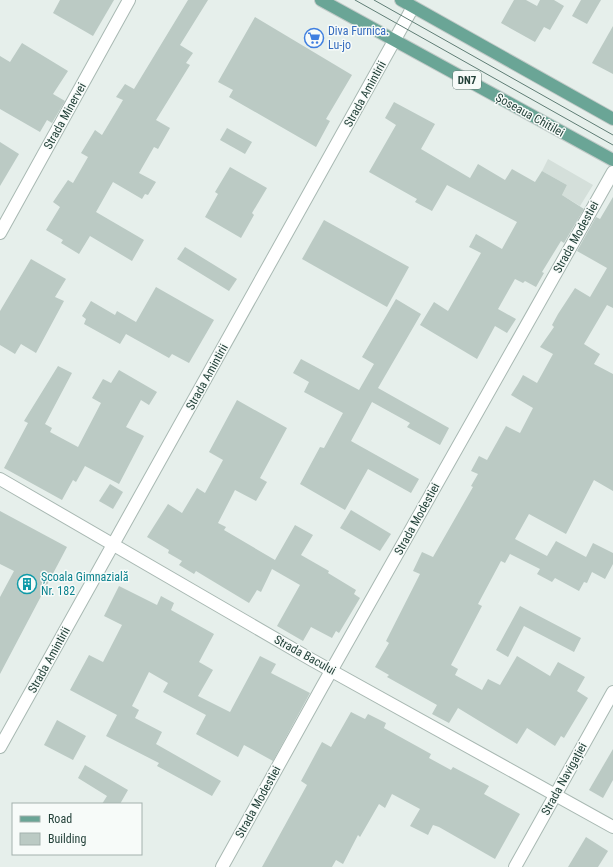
<svg xmlns="http://www.w3.org/2000/svg" width="613" height="867" viewBox="0 0 613 867" font-family="'Roboto Condensed',sans-serif">
	<rect width="100%" height="100%" fill="#e6efeb"/>
	<polygon fill="#d4dfda" points="548,159 593,185 580,206 562,195 567,185 542,171"/>
	<g fill="#bbcac4">
		<polygon points="60,0 114,0 93,36 53,13"/>
		<polygon points="188,0 208,0 180,45 193,53 186,63 190,65 156,120 170,128 158,149 154,147 139,173 156,182 148,195 145,194 142,199 113,182 96,212 144,240 132,261 90,236 79,254 61,243 63,240 46,230 60,207 53,202 68,180 73,183 88,157 81,153 95,130 102,135 123,100 116,97 125,84 134,89"/>
		<polygon points="514,0 526,0 537,6 540,0 554,0 564,6 550,30 544,27 535,42 501,23"/>
		<polygon points="581,0 601,0 587,24 572,16"/>
		<polygon points="255,17 352,75 326,119 330,121 316,147 229,97 233,90 218,82"/>
		<polygon points="613,26 613,74 592,63"/>
		<polygon points="22,43 68,71 53,94 65,101 52,123 47,120 40,132 0,109 0,56 10,62"/>
		<polygon points="394,102 435,124 421,149 470,178 478,164 505,180 512,169 535,182 542,171 567,185 562,195 584,209 564,243 561,241 542,272 544,273 536,287 525,281 523,283 515,279 498,309 516,319 507,333 495,326 477,359 420,325 434,302 448,311 481,253 469,247 476,234 502,249 517,222 447,185 432,211 415,202 417,199 369,172 396,125 385,118"/>
		<polygon points="227,128 252,142 245,154 220,140"/>
		<polygon points="0,142 19,154 0,186"/>
		<polygon points="230,167 267,188 252,213 254,215 241,238 205,217 218,194 215,192"/>
		<polygon points="613,197 613,308 607,305 584,344 600,354 594,364 613,374 613,491 594,480 566,534 529,514 515,539 547,556 556,541 586,557 593,543 613,553 613,564 605,579 592,572 587,583 584,582 579,591 555,578 552,582 537,574 540,569 510,554 505,563 501,561 478,604 482,606 451,665 458,669 455,675 482,690 488,679 500,685 517,656 550,676 558,662 585,677 577,691 588,698 564,738 561,736 555,746 527,728 517,744 458,708 449,723 432,714 437,705 387,677 389,675 375,667 389,643 386,641 420,574 413,571 422,552 433,557 473,487 471,486 478,474 471,471 479,456 487,460 506,426 520,433 533,408 511,395 518,384 523,375 537,383 553,354 540,347 554,327 552,325 558,314 575,288 590,297 607,268 577,251 596,217 600,219"/>
		<polygon points="324,220 409,267 387,307 302,259"/>
		<polygon points="185,247 237,279 229,291 177,259"/>
		<polygon points="31,259 66,279 55,297 64,301 36,353 21,344 15,354 0,345 0,311"/>
		<polygon points="156,287 214,320 189,363 172,354 169,358 126,334 120,344 84,324 86,319 82,316 91,301 115,315 117,311 136,322"/>
		<polygon points="396,299 421,314 378,388 449,428 440,445 407,427 410,423 372,402 351,441 419,479 411,493 368,469 345,510 300,484 320,447 324,448 343,413 304,392 309,382 293,373 301,359 359,390 374,364 362,357"/>
		<polygon points="58,366 72,373 45,424 52,428 50,432 78,447 101,403 92,398 103,379 111,383 119,370 157,392 149,405 141,400 126,427 144,436 119,484 85,466 76,482 73,480 62,500 4,468 28,423 24,421"/>
		<polygon points="237,400 287,428 260,478 267,482 256,501 235,490 218,523 226,527 224,530 275,560 295,525 313,535 301,555 329,571 328,573 356,590 354,594 360,598 339,633 336,631 332,638 311,627 303,641 277,626 300,585 272,569 261,592 257,590 249,603 196,571 194,574 179,565 182,561 168,553 169,550 147,537 168,504 182,513 197,488 205,493 223,460 209,452"/>
		<polygon points="110,484 123,492 113,509 99,501"/>
		<polygon points="351,510 391,534 380,551 340,528"/>
		<polygon points="0,511 67,547 0,674 0,597 14,571 0,564"/>
		<polygon points="119,586 157,605 161,596 174,603 171,610 214,634 199,662 213,670 198,696 230,712 260,656 276,664 271,673 310,693 273,761 244,745 238,757 196,734 206,715 163,692 168,683 149,672 132,706 139,710 135,718 162,732 156,744 221,781 212,796 157,766 159,763 106,736 117,715 70,690 89,655 103,662 122,625 104,616"/>
		<polygon points="520,606 581,638 574,652 524,626 508,657 496,650"/>
		<polygon points="351,712 365,719 368,714 386,723 384,728 431,754 429,758 451,770 453,767 489,786 484,794 520,814 495,859 439,827 433,825 428,835 410,826 420,809 392,794 385,808 379,804 360,837 358,835 343,864 336,860 332,867 262,867 307,785 301,781 322,742 331,747"/>
		<polygon points="57,720 86,736 73,760 44,745"/>
		<polygon points="613,749 613,780 603,798 589,790"/>
		<polygon points="85,765 128,790 120,804 102,804 107,796 78,778"/>
		<polygon points="586,837 608,851 598,867 568,867"/>
	</g>
	<g fill="none" stroke-linecap="round" stroke-linejoin="round">
		<defs>
			<g id="minor">
				<polyline points="0,233 129,0"/>
				<polyline points="0,479 312,660 613,827"/>
				<polyline points="0,747 413,7"/>
				<polyline points="222,867 322,687 613,172"/>
				<polyline points="515,867 613,692"/>
			</g>
			<g id="primary">
				<polyline points="321,0 613,160"/>
				<polyline points="401,0 613,119"/>
			</g>
		</defs>
		<use href="#minor" stroke="#a8b8b2" stroke-width="14"/>
		<use href="#primary" stroke="#c2cac8" stroke-width="14"/>
		<use href="#minor" stroke="#fff" stroke-width="12"/>
		<use href="#primary" stroke="#6aa596" stroke-width="12"/>
		<g stroke="#5f7d75" stroke-width="1">
			<polyline points="355,0 613,145"/>
			<polyline points="374,0 613,135"/>
		</g>
	</g>
	<defs>
		<symbol id="supermarket-ring" viewBox="-11 -11 22 22"><circle r="9.5" fill="#f7fbf9" stroke="#3f7fe0" stroke-width="1.5"/><path d="M-6-5.5h2.5l.6 2H6L4.5 2H-2.5L-4.4-4H-6ZM-1.5 3.2a1.3 1.3 0 1 0 .1 0ZM3 3.2a1.3 1.3 0 1 0 .1 0Z" fill="#3f7fe0"/></symbol>
		<symbol id="building-ring" viewBox="-11 -11 22 22"><circle r="9.5" fill="#f7fbf9" stroke="#0f9aa8" stroke-width="1.5"/><path d="M-4-6H4V6H1V3H-1V6H-4ZM-2.5-4.3h1.7v1.8h-1.7ZM.8-4.3h1.7v1.8H.8ZM-2.5-1h1.7V.8h-1.7ZM.8-1h1.7V.8H.8Z" fill="#0f9aa8"/></symbol>
	</defs>
	<g fill-rule="evenodd">
		<use href="#supermarket-ring" x="303" y="27" width="22" height="22"/>
		<use href="#building-ring" x="16" y="573" width="22" height="22"/>
	</g>
	<g text-anchor="middle" dominant-baseline="central" stroke-width="3" stroke-linejoin="round" paint-order="stroke">
		<rect fill="#f7fbf9" stroke="#637a73" stroke-width="1" x="453" y="71" width="28" height="18" rx="3"/>
		<g font-size="11" font-weight="bold" fill="#24423a">
			<text x="467" y="80">DN7</text>
		</g>
		<g font-size="12" fill="#366cbe" stroke="#f7fbf9" text-anchor="start">
			<text x="328" y="31">Diva Furnica.<tspan x="328" dy="14">Lu-jo</tspan></text>
		</g>
		<g font-size="12" fill="#24423a" stroke="#f7fbf9">
			<text transform="translate(365 94) rotate(-61)">Strada Amintirii</text>
			<text transform="translate(530 115) rotate(29)">Șoseaua Chitilei</text>
			<text transform="translate(65 116) rotate(-61)">Strada Minervei</text>
			<text transform="translate(576 237) rotate(-61)">Strada Modestiei</text>
			<text transform="translate(207 377) rotate(-61)">Strada Amintirii</text>
			<text transform="translate(417 519) rotate(-61)">Strada Modestiei</text>
			<text transform="translate(305 655) rotate(29)">Strada Bacului</text>
			<text transform="translate(49 660) rotate(-61)">Strada Amintirii</text>
			<text transform="translate(564 779) rotate(-61)">Strada Navigației</text>
			<text transform="translate(258 802) rotate(-61)">Strada Modestiei</text>
		</g>
		<g font-size="12" fill="#0d838f" stroke="#f7fbf9" text-anchor="start">
			<text x="41" y="577">Școala Gimnazială<tspan x="41" dy="14">Nr. 182</tspan></text>
		</g>
	</g>
	<rect x="12" y="803" width="130" height="52" fill="#f7fbf9" stroke="#a3b1ad"/>
	<rect x="20" y="816" width="20" height="6" fill="#6aa596" stroke="#a3b1ad"/>
	<text x="48" y="823" font-size="12" fill="#24423a">Road</text>
	<rect x="20" y="833" width="20" height="12" fill="#bbcac4" stroke="#a3b1ad"/>
	<text x="48" y="843" font-size="12" fill="#24423a">Building</text>
</svg>
